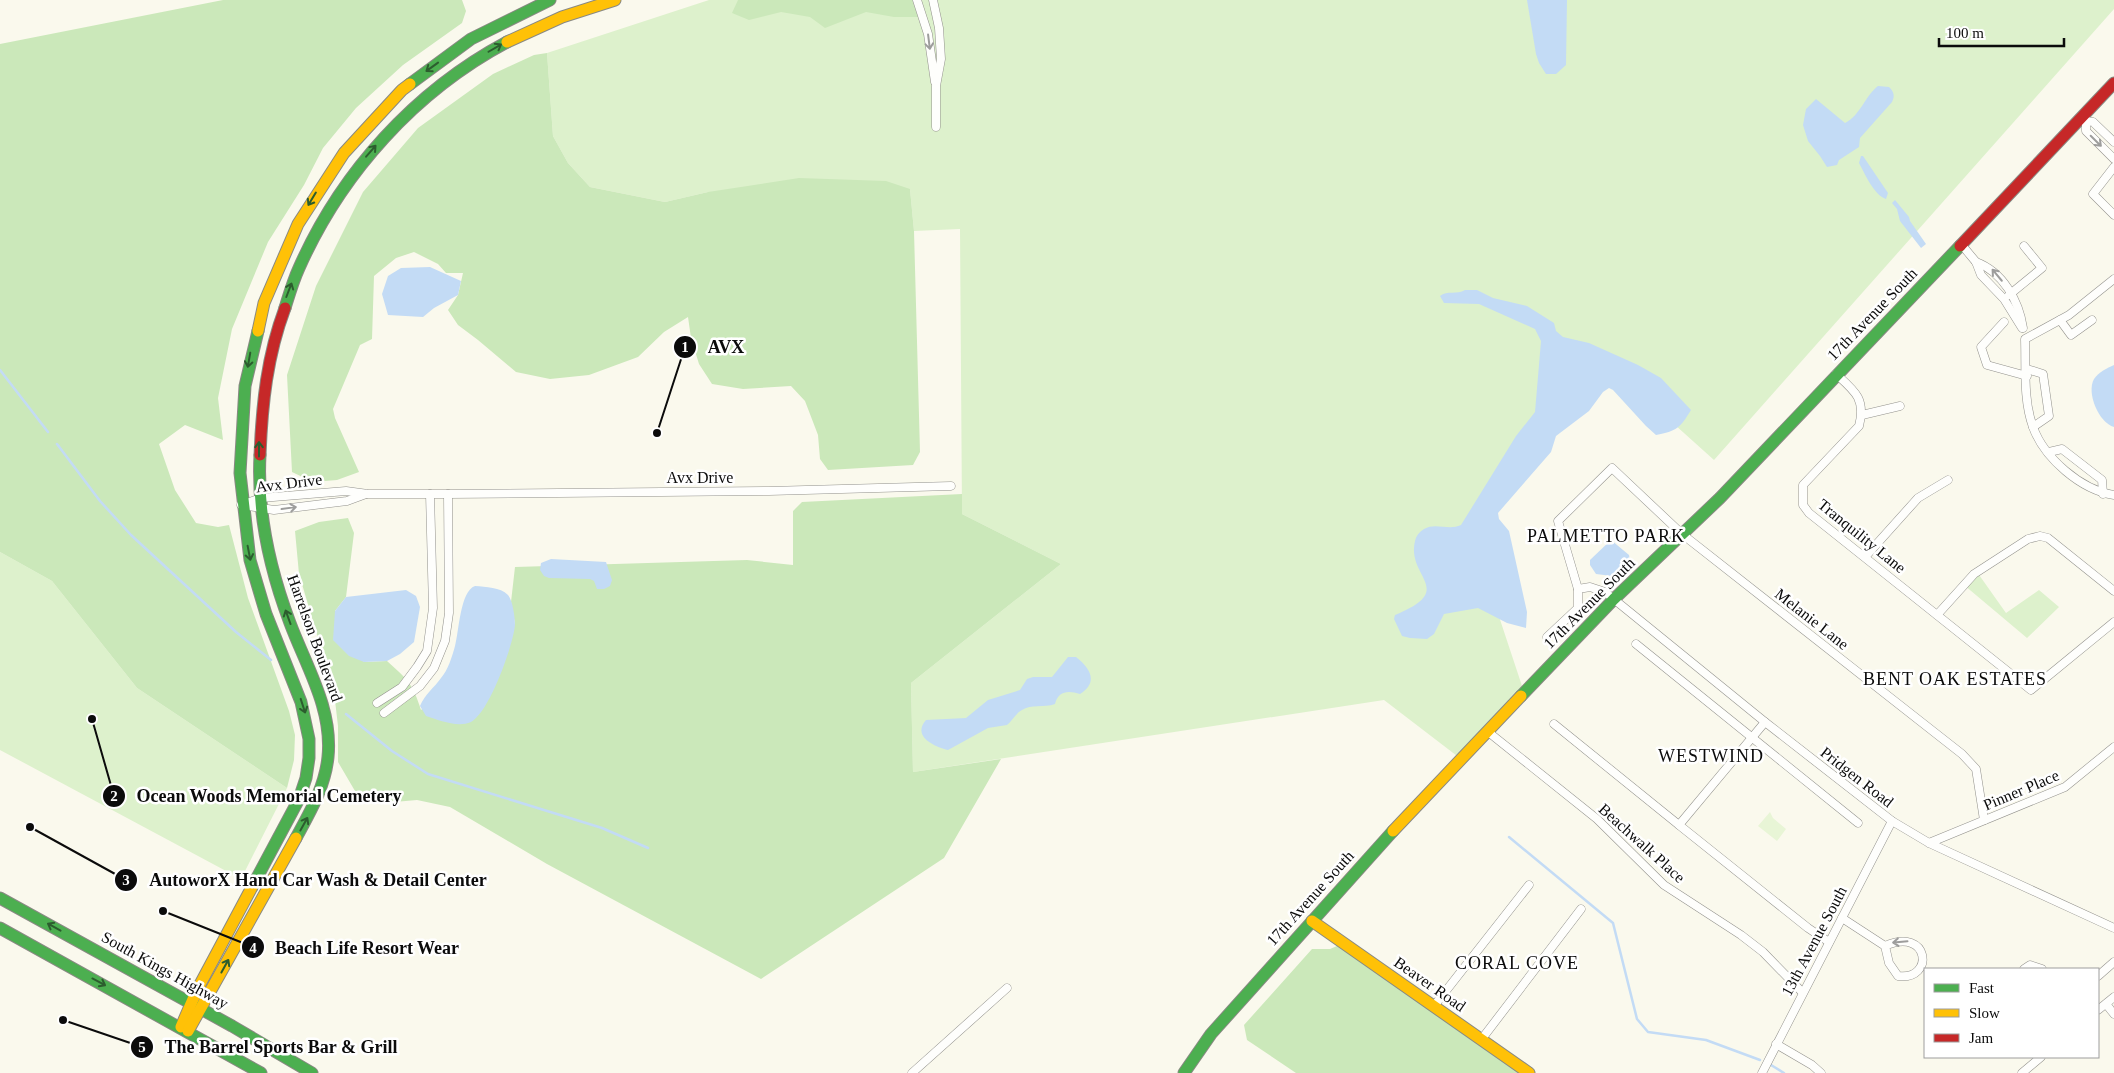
<svg xmlns="http://www.w3.org/2000/svg" width="2114" height="1073" viewBox="0 0 2114 1073" font-family="Georgia,serif">
	<rect width="100%" height="100%" fill="#faf9ed"/>
	<g fill="#ddf1cc">
		<polygon points="709,0 2114,0 2114,9 1714,460 1605,362 1468,523 1524,692 1461,759 1384,700 913,772 911,683 1061,564 962,514 960,229 914,231 910,189 708,192 665,202 590,187 568,163 553,136 547,53"/>
		<polygon points="0,552 52,581 137,688 287,788 241,879 0,750"/>
		<polygon points="1977,572 2006,613 2039,590 2059,607 2027,638 1964,585"/>
	</g>
	<g fill="#cbe8ba">
		<polygon points="223,0 462,0 466,11 462,23 403,65 356,108 323,148 304,185 268,242 232,329 218,398 223,440 185,425 159,444 175,490 196,523 218,527 229,525 248,598 289,711 295,735 294,760 287,788 137,688 52,581 0,552 0,44"/>
		<polygon points="738,0 912,0 918,17 894,17 866,12 825,28 810,17 781,12 749,20 732,13"/>
		<polygon points="547,53 553,136 568,163 590,187 665,202 708,192 799,178 886,181 910,189 914,231 920,452 913,465 828,470 820,459 818,435 805,401 791,386 743,389 712,384 699,364 691,338 688,317 664,332 638,357 589,375 550,379 516,372 478,340 458,325 448,310 458,295 463,273 446,273 438,264 414,252 396,258 374,276 372,339 360,345 333,409 335,418 359,472 337,480 313,482 292,472 287,375 316,286 363,192 418,128 493,74 534,55"/>
		<path d="M962,494V514L1061,564L911,683L913,772L1001,759L944,858L761,979L547,864L450,807L417,800L383,803L355,791L338,762V726L334,692L299,574L295,531L319,522L348,518L354,533L346,597L335,611L364,662L387,661C407,679 413,684 421,710L515,624L511,602L515,567L747,560L793,565V511L802,502Z"/>
		<polygon points="1344,943 1530,1073 1296,1073 1247,1040 1244,1025 1312,949 1330,949"/>
	</g>
	<polygon fill="#e8f5d6" points="1770,812 1773,818 1786,829 1777,841 1758,826"/>
	<g fill="#c3dbf5">
		<polygon points="1527,0 1567,0 1566,65 1556,74 1546,74 1539,63 1536,54"/>
		<path d="M1878,86L1889,87C1894,92 1895,96 1892,102L1860,138L1859,147L1839,160L1837,165L1827,167L1820,156L1808,141L1803,125L1806,109L1816,99L1845,123C1860,116 1865,96 1878,86Z"/>
		<path d="M1861,156H1863L1888,193L1886,199C1874,195 1865,174 1859,163Z"/>
		<polygon points="1895,200 1909,217 1910,221 1926,244 1921,248 1900,221 1897,209 1892,203"/>
		<polygon points="430,267 461,281 458,295 434,308 423,317 388,315 382,294 388,276 401,268"/>
		<path d="M1465,290H1477L1493,298L1527,306L1554,323L1556,331L1563,337L1589,343L1638,365L1661,378L1691,410C1680,428 1677,431 1656,435L1646,426L1613,390L1609,388L1603,392L1589,411L1556,436L1551,452L1498,513L1499,519L1509,531L1527,612L1526,628L1507,623L1478,608L1444,614L1434,634L1427,639L1410,638L1402,636L1394,619L1395,615C1458,589 1406,578 1415,541C1416,536 1419,532 1424,529C1436,522 1448,531 1461,525L1516,436L1535,412L1541,341L1535,329L1479,304L1444,303L1440,296C1447,290 1457,295 1465,290Z"/>
		<path d="M2114,365V427C2099,423 2086,393 2094,379C2099,372 2107,368 2114,365Z"/>
		<polygon points="1611,540 1629,555 1630,561 1612,576 1596,574 1590,565 1590,560"/>
		<polygon points="551,559 606,562 612,580 610,586 604,589 597,589 594,581 590,579 549,578 544,576 540,570 541,563"/>
		<path d="M475,586C486,587 500,587 508,595C513,601 515,618 515,625C513,646 489,713 471,722C457,728 439,720 426,716L420,706C425,694 434,688 441,678C448,670 452,657 455,646C459,632 460,591 475,586Z"/>
		<polygon points="406,590 416,596 420,607 414,642 400,654 387,661 364,662 349,656 333,640 335,611 346,597"/>
		<path d="M1068,657H1076C1090,668 1099,682 1080,694C1068,690 1058,691 1055,704C1044,708 1031,704 1022,710C1016,713 1012,721 1007,725L988,728L948,750C933,746 912,736 926,720L966,718L988,700L1020,690L1027,679L1033,677H1052Z"/>
	</g>
	<g fill="none" stroke-linecap="round" stroke-linejoin="round">
		<g stroke="#c3dbf5" stroke-width="2.5">
			<polyline points="0,370 48,432"/>
			<polyline points="57,444 100,501 131,535 236,632 271,660"/>
			<polyline points="346,714 392,751 428,774 602,828 648,848"/>
			<polyline points="1509,837 1613,923 1637,1019 1648,1032 1706,1040 1760,1060"/>
			<polyline points="1771,1065 1784,1073"/>
		</g>
		<defs>
			<g id="street">
				<polyline points="917,0 928,34 935,82"/>
				<polyline points="933,0 939,28 941,59 936,86 936,127"/>
				<polyline points="2083,118 2086,121 2093,122 2114,142"/>
				<polyline points="2086,121 2086,131 2114,159"/>
				<polyline points="2114,167 2093,194 2114,215"/>
				<polyline points="1961,244 1976,262 1981,275 2004,299 2022,328"/>
				<path d="M1976,262C2003,272 2019,301 2023,328"/>
				<path d="M2114,279L2069,315L2025,339C2026,367 2023,400 2033,427C2044,458 2081,490 2114,495"/>
				<polyline points="2009,295 2042,268 2024,246"/>
				<polyline points="2060,320 2071,335 2092,320"/>
				<polyline points="2004,322 1981,347 1987,365 2027,376"/>
				<polyline points="2027,369 2043,374 2049,416 2033,427"/>
				<path d="M1836,374C1855,391 1866,399 1859,426L1803,485V505L1809,513L2031,690L2114,622"/>
				<polyline points="1862,415 1900,406"/>
				<polyline points="2049,452 2062,449 2102,480 2103,494"/>
				<polyline points="241,505 261,498 346,491 368,494 448,494 769,491 951,486"/>
				<polyline points="242,505 274,510 347,501 366,494"/>
				<polyline points="1865,557 1918,498 1948,480"/>
				<polyline points="1578,589 1590,587 1605,592 1765,722 1892,821 1929,843 2114,928"/>
				<polyline points="1937,615 1974,574 2028,539 2040,536 2048,538 2114,591"/>
				<polyline points="1547,637 1578,608 1578,589 1558,521 1612,468 1682,534 1962,754 1976,769 1984,820"/>
				<polyline points="1636,644 1858,823"/>
				<polyline points="377,703 402,687 417,667 427,651 433,608 430,494"/>
				<polyline points="384,713 420,686 434,668 445,641 449,613 448,494"/>
				<polyline points="1765,722 1679,825 1808,928 1829,942"/>
				<polyline points="1554,724 1679,825"/>
				<polyline points="1487,731 1597,819 1664,885 1741,935 1763,952 1802,992"/>
				<polyline points="1929,843 2065,787 2114,747"/>
				<path d="M1842,918L1885,946L1889,963L1898,976C1935,981 1930,926 1885,946"/>
				<polyline points="2024,969 2030,965 2042,969"/>
				<polyline points="2098,976 2114,962"/>
				<polyline points="2106,1004 2114,1014"/>
				<polyline points="1434,1006 1529,885"/>
				<polyline points="2098,1010 2114,997"/>
				<polyline points="1481,1040 1581,909"/>
				<polyline points="1776,1044 1812,1065 1821,1073"/>
				<polyline points="912,1073 1007,988"/>
				<polyline points="1762,1073 1892,821"/>
				<polyline points="2022,1073 2041,1057"/>
			</g>
			<g id="fast">
				<polyline points="410,84 471,39 550,0"/>
				<path d="M285,308C289,295 293,281 299,268C341,173 415,91 507,42"/>
				<path d="M260,455C257,512 270,570 290,623C306,666 333,709 328,757C325,787 310,812 296,838"/>
				<polyline points="1521,696 1614,599 1720,498 1960,246"/>
				<polyline points="252,887 299,799 306,778 309,758 309,739 301,702 266,614 250,560 240,473 245,386 258,331"/>
				<polyline points="0,898 232,1026 312,1073"/>
				<polyline points="0,928 261,1073"/>
				<polyline points="1184,1073 1211,1034 1393,831"/>
			</g>
			<g id="slow">
				<polyline points="507,42 562,17 615,0"/>
				<polyline points="258,331 264,303 298,224 344,153 402,90 410,84"/>
				<polyline points="1393,831 1521,696"/>
				<polyline points="1312,921 1529,1073"/>
				<polyline points="181,1027 197,990 252,887"/>
				<polyline points="188,1031 296,838"/>
			</g>
			<g id="jam">
				<polyline points="1960,246 2114,83"/>
				<path d="M260,455C262,404 267,356 285,308"/>
			</g>
		</defs>
		<use href="#street" stroke="#93928d" stroke-width="9"/>
		<use href="#fast" stroke="#898983" stroke-width="13"/>
		<use href="#slow" stroke="#898983" stroke-width="13"/>
		<use href="#jam" stroke="#898983" stroke-width="13"/>
		<use href="#street" stroke="#fefefc" stroke-width="8"/>
		<use href="#fast" stroke="#4caf50" stroke-width="11"/>
		<use href="#slow" stroke="#ffc107" stroke-width="11"/>
		<use href="#jam" stroke="#c62828" stroke-width="11"/>
	</g>
	<defs><path id="oneway-shaft" d="M-6 0H5M1.5-3L5.5 0L1.5 3" fill="none" stroke-width="1.6" stroke-linecap="round" stroke-linejoin="round" transform="scale(1.25)"/></defs>
	<g stroke="#9d9d9c">
		<use href="#oneway-shaft" transform="translate(929 42) rotate(83)"/>
		<use href="#oneway-shaft" transform="translate(2096 141) rotate(45)"/>
		<use href="#oneway-shaft" transform="translate(1997 275) rotate(-130)"/>
		<use href="#oneway-shaft" transform="translate(289 508) rotate(-8)"/>
		<use href="#oneway-shaft" transform="translate(1900 942) rotate(175)"/>
	</g>
	<g stroke="#2c5d2e">
		<use href="#oneway-shaft" transform="translate(495 48) rotate(-30)"/>
		<use href="#oneway-shaft" transform="translate(432 67) rotate(144)"/>
		<use href="#oneway-shaft" transform="translate(371 151) rotate(-49)"/>
		<use href="#oneway-shaft" transform="translate(312 199) rotate(121)"/>
		<use href="#oneway-shaft" transform="translate(289 290) rotate(-69)"/>
		<use href="#oneway-shaft" transform="translate(249 360) rotate(100)"/>
		<use href="#oneway-shaft" transform="translate(259 449) rotate(-90)"/>
		<use href="#oneway-shaft" transform="translate(249 553) rotate(79)"/>
		<use href="#oneway-shaft" transform="translate(288 617) rotate(-110)"/>
		<use href="#oneway-shaft" transform="translate(303 706) rotate(72)"/>
		<use href="#oneway-shaft" transform="translate(304 824) rotate(-61)"/>
		<use href="#oneway-shaft" transform="translate(54 927) rotate(-151)"/>
		<use href="#oneway-shaft" transform="translate(225 966) rotate(-61)"/>
		<use href="#oneway-shaft" transform="translate(99 982) rotate(28)"/>
	</g>
	<g text-anchor="middle" dominant-baseline="central" stroke-width="5" stroke-linejoin="round" paint-order="stroke">
		<g font-size="16" fill="#0b0b0b" stroke="#fff">
			<text transform="translate(1872 314) rotate(-46)">17th Avenue South</text>
			<text x="700" y="477">Avx Drive</text>
			<text transform="translate(289 483) rotate(-7)">Avx Drive</text>
			<text transform="translate(1862 536) rotate(39)">Tranquility Lane</text>
			<text transform="translate(1589 603) rotate(-45)">17th Avenue South</text>
			<text transform="translate(1812 619) rotate(38)">Melanie Lane</text>
			<text transform="translate(315 638) rotate(70)">Harrelson Boulevard</text>
			<text transform="translate(1857 777) rotate(38)">Pridgen Road</text>
			<text transform="translate(2021 790) rotate(-23)">Pinner Place</text>
			<text transform="translate(1642 843) rotate(42)">Beachwalk Place</text>
			<text transform="translate(1310 898) rotate(-48)">17th Avenue South</text>
			<text transform="translate(1814 941) rotate(-62)">13th Avenue South</text>
			<text transform="translate(165 970) rotate(29)">South Kings Highway</text>
			<text transform="translate(1430 984) rotate(35)">Beaver Road</text>
		</g>
		<g font-size="18" letter-spacing="1" fill="#0b0b0b" stroke="#fff">
			<text x="1606" y="536">PALMETTO PARK</text>
			<text x="1955" y="679">BENT OAK ESTATES</text>
			<text x="1711" y="756">WESTWIND</text>
			<text x="1517" y="963">CORAL COVE</text>
		</g>
	</g>
	<path fill="none" stroke="#0b0b0b" stroke-width="2" d="M657 433L685 347M92 719L114 796M30 827L126 880M163 911L253 947M63 1020L142 1047"/>
	<g fill="#0b0b0b" stroke="#fff" stroke-width="2">
		<circle cx="657" cy="433" r="5"/>
		<circle cx="92" cy="719" r="5"/>
		<circle cx="30" cy="827" r="5"/>
		<circle cx="163" cy="911" r="5"/>
		<circle cx="63" cy="1020" r="5"/>
		<circle cx="685" cy="347" r="12"/>
		<circle cx="114" cy="796" r="12"/>
		<circle cx="126" cy="880" r="12"/>
		<circle cx="253" cy="947" r="12"/>
		<circle cx="142" cy="1047" r="12"/>
	</g>
	<g font-size="15" text-anchor="middle" font-weight="bold" fill="#fff">
		<text x="685" y="352">1</text>
		<text x="114" y="801">2</text>
		<text x="126" y="885">3</text>
		<text x="253" y="953">4</text>
		<text x="142" y="1052">5</text>
	</g>
	<g font-size="18" text-anchor="middle" font-weight="bold" fill="#0b0b0b" stroke="#fff" stroke-width="5" stroke-linejoin="round" paint-order="stroke">
		<text x="726" y="353">AVX</text>
		<text x="269" y="802">Ocean Woods Memorial Cemetery</text>
		<text x="318" y="886">AutoworX Hand Car Wash &amp; Detail Center</text>
		<text x="367" y="954">Beach Life Resort Wear</text>
		<text x="281" y="1053">The Barrel Sports Bar &amp; Grill</text>
	</g>
	<rect x="1924" y="968" width="175" height="90" fill="#ffffff" stroke="#9d9d9d"/>
	<rect x="1934" y="984" width="25" height="8" fill="#4caf50" stroke="#9d9d9d"/>
	<text x="1969" y="993" font-size="15" fill="#0b0b0b">Fast</text>
	<rect x="1934" y="1009" width="25" height="8" fill="#ffc107" stroke="#9d9d9d"/>
	<text x="1969" y="1018" font-size="15" fill="#0b0b0b">Slow</text>
	<rect x="1934" y="1034" width="25" height="8" fill="#c62828" stroke="#9d9d9d"/>
	<text x="1969" y="1043" font-size="15" fill="#0b0b0b">Jam</text>
	<path d="M1939 38v8h125v-8" fill="none" stroke="#0b0b0b" stroke-width="2.5"/>
	<text x="1946" y="38" font-size="15" fill="#0b0b0b" stroke="#ffffff" stroke-width="4" paint-order="stroke">100 m</text>
</svg>
